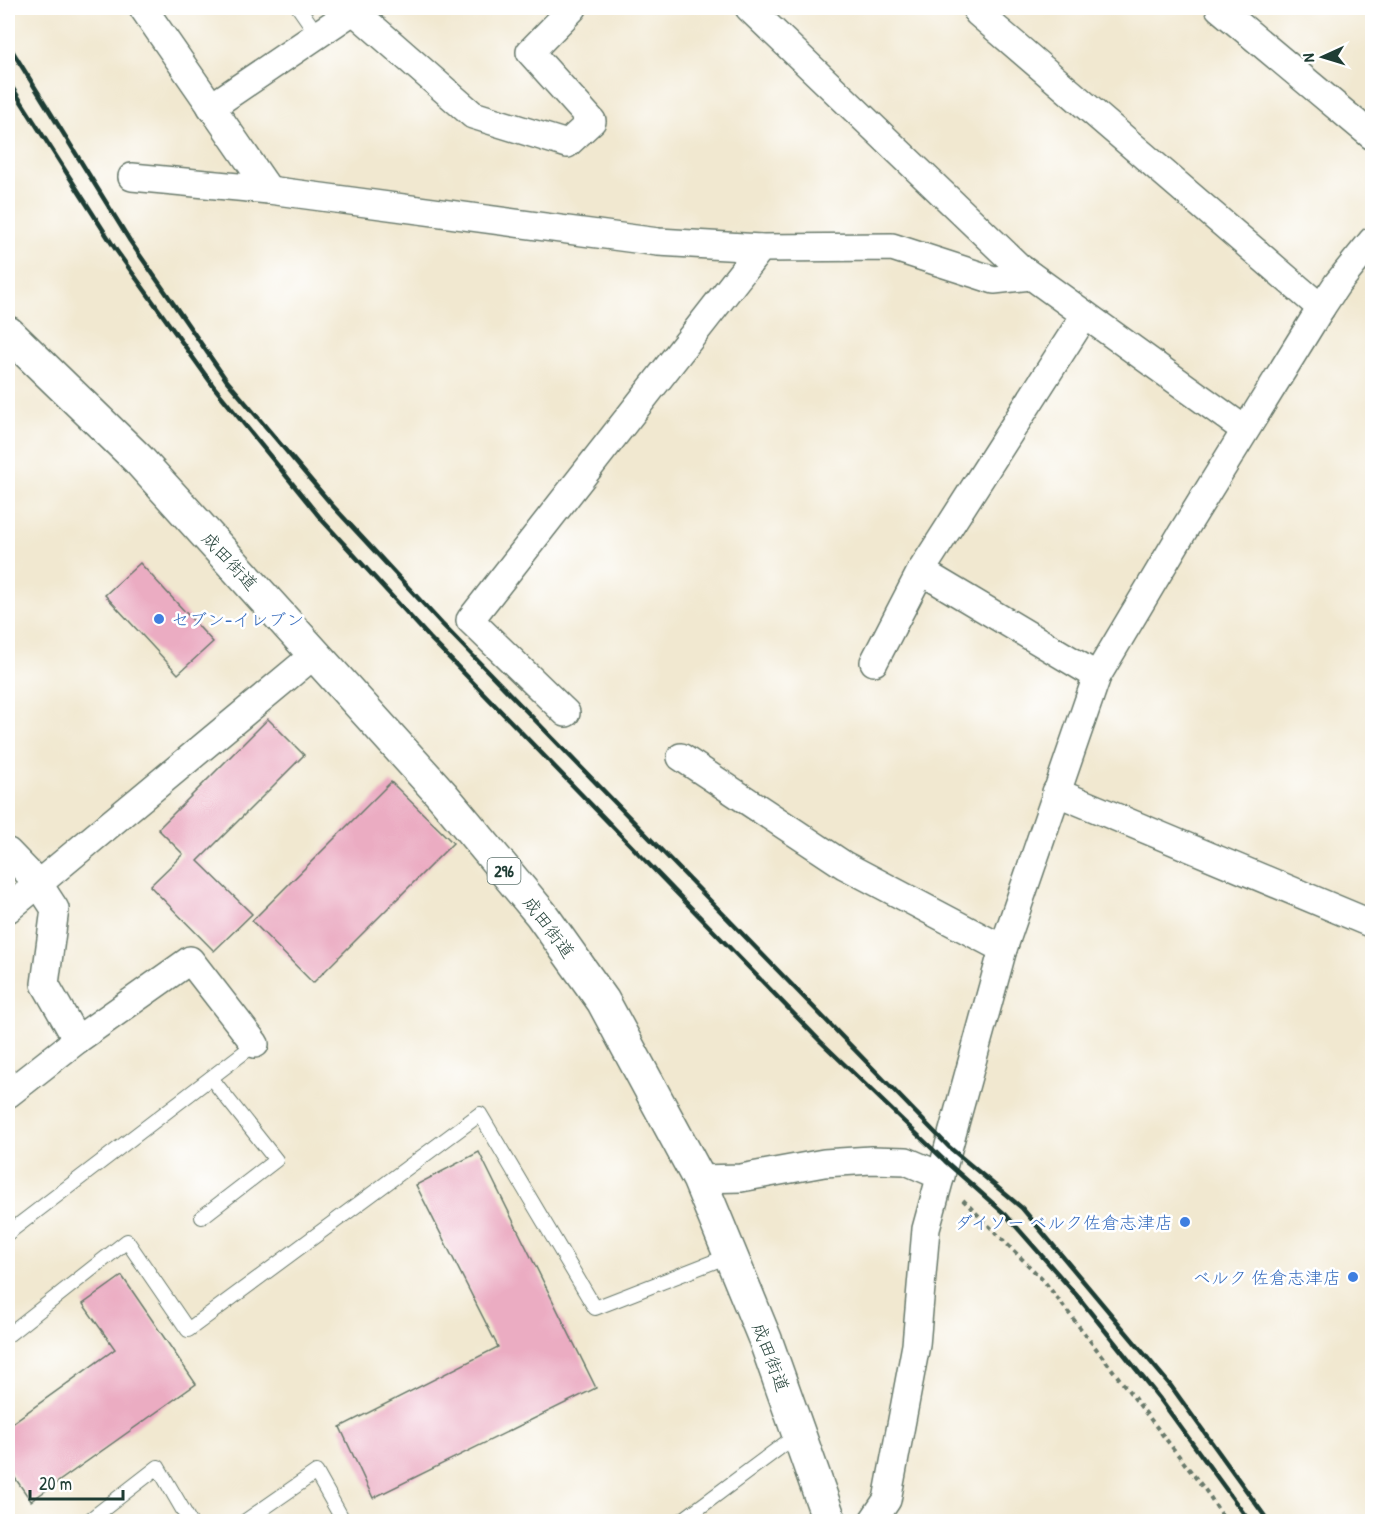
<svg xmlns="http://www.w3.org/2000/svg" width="1380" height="1529" viewBox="0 0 1380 1529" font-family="'Patrick Hand','Klee One',sans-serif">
	<rect width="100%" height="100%" fill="#fff"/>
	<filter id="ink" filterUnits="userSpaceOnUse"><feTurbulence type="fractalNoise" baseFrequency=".0167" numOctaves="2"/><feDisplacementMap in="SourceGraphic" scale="12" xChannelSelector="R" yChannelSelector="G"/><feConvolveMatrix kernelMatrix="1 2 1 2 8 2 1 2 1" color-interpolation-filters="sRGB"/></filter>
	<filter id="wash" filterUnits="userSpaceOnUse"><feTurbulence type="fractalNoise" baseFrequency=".008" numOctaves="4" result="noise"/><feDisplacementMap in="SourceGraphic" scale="24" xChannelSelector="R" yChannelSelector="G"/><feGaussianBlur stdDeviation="1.35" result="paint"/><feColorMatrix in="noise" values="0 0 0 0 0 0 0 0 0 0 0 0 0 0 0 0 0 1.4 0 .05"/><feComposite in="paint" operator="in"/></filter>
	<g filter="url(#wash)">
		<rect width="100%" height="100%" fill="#f1e8d0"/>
		<g id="blocks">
			<g fill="#ebacc2">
				<polygon points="140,563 213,642 178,674 105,595"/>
				<polygon points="268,719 304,755 198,861 252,914 214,951 150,886 183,854 158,829"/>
				<polygon points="391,782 453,843 313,983 252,921"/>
				<polygon points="479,1152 596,1388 373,1498 340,1427 498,1347 416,1185"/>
				<polygon points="122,1276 196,1384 31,1501 8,1468 8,1426 115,1349 83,1304"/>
			</g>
		</g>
	</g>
	<g filter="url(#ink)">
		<use href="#blocks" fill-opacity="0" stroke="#68796b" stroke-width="1.5"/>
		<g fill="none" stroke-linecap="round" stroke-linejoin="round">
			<defs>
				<g id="service">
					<polyline points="299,8 317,34"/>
					<polyline points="202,1217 276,1160 211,1078"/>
					<polyline points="8,1233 255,1044"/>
					<polyline points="8,1335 127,1241 188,1330 480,1114 595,1308 731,1255"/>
					<polyline points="87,1522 158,1467 190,1522"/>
					<polyline points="244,1522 316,1472 344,1522"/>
					<polyline points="680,1522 798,1434"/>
				</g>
				<g id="minor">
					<polyline points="143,8 269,190"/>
					<polyline points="749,8 1019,267 1245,430"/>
					<polyline points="989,8 978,13 1321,308"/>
					<polyline points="1219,8 1372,136"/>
					<polyline points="353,10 473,115 567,144 592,121 530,52 573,8"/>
					<polyline points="211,107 357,8"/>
					<polyline points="132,177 269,190 658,242 761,248 892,247 994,280 1031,276"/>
					<polyline points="921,571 1097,676"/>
					<polyline points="874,662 921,571 1085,315"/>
					<polyline points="566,713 470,620 761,248"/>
					<polyline points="681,757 844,865 1003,949"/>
					<polyline points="1056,792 1372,924"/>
					<polyline points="8,852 38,883 55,909 45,984 77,1040"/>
					<polyline points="8,909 315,654"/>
					<polyline points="8,1094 77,1040 190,960 255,1044"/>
					<polyline points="699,1179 741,1178 824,1163 871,1160 906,1161 941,1176"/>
					<polyline points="872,1522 887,1500 916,1345 926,1229 1003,949 1097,676 1182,533 1321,308 1337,284 1372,241"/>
				</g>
				<polyline id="trunk" points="8,333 138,459 442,795 541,914 603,1001 699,1179 765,1339 830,1522"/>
			</defs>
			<use href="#service" stroke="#68796b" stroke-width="16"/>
			<use href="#minor" stroke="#68796b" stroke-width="30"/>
			<use href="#trunk" stroke="#68796b" stroke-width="36"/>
			<polyline stroke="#68796b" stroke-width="4" stroke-dasharray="4.5 4.5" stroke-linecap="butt" points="963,1200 1044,1281 1209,1495 1226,1522"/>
			<use href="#service" stroke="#fff" stroke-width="14"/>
			<use href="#minor" stroke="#fff" stroke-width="27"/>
			<use href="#trunk" stroke="#fff" stroke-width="33"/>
			<g stroke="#1f3d34" stroke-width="4.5">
				<polyline points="8,44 130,241 227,381 332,505 442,624 949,1147 1022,1208 1171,1386 1269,1522"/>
				<polyline points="8,81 116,250 214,387 322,520 430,638 820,1041 945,1161 1006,1215 1079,1298 1160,1399 1250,1522"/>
			</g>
		</g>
	</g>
	<g fill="#3f7fe0" stroke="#fff" stroke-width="2">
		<circle cx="159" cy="619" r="6"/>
		<circle cx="1185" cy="1222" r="6"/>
		<circle cx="1353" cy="1277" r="6"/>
	</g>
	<g text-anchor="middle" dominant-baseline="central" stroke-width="5" stroke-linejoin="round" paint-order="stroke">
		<rect fill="#fff" stroke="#627771" stroke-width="1.5" x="487.5" y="858" width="33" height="26" rx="4.5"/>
		<g font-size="16" font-weight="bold" fill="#1f3d34">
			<text x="504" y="871">296</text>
		</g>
		<g font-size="18" fill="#1f3d34" stroke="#fff">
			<text transform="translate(230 561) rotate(47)">成田街道</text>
			<text transform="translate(549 927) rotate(53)">成田街道</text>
			<text transform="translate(771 1357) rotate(69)">成田街道</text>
		</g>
		<g font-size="18" fill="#366cbe" stroke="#fff" text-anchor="end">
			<text x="171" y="619" text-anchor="start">セブン-イレブン</text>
			<text x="1173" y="1222">ダイソー ベルク佐倉志津店</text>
			<text x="1341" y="1277">ベルク 佐倉志津店</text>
		</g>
	</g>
	<rect width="1380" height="1529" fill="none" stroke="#fff" stroke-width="30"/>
	<g transform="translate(1323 57) rotate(266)" stroke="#ffffff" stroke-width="4.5" paint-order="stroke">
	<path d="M0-4.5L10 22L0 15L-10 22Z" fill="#1f3d34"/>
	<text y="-9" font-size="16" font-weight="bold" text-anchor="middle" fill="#1f3d34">N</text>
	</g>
	<path d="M30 1490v9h93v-9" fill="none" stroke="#1f3d34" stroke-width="3"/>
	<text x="39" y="1490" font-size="18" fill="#1f3d34" stroke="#ffffff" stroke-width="4.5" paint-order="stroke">20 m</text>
</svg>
